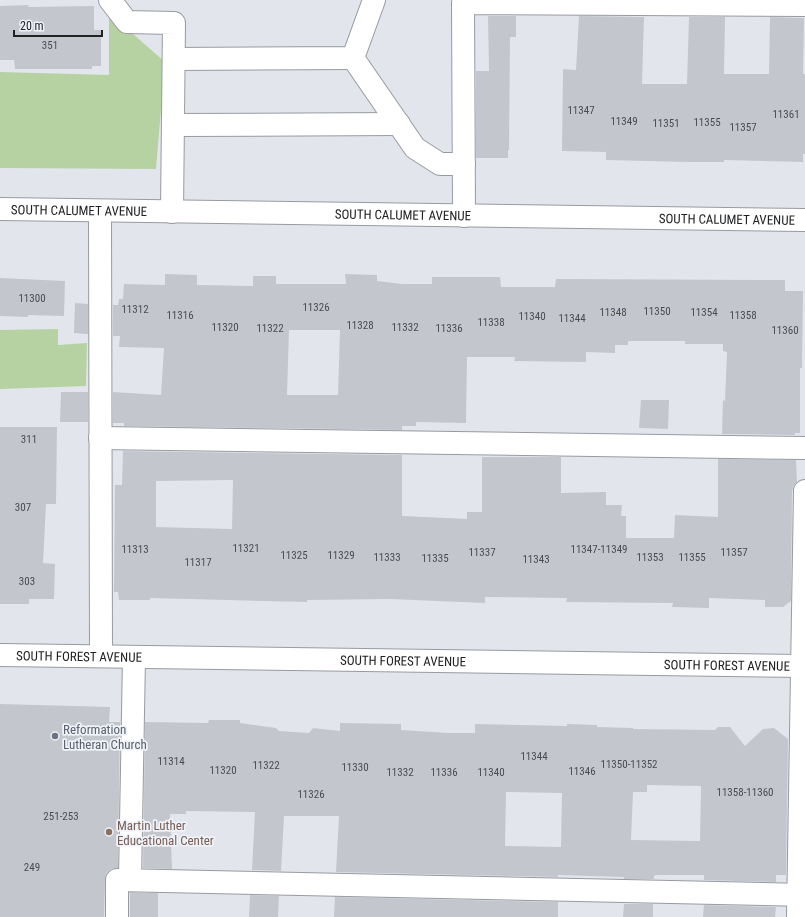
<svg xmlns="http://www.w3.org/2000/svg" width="805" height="917" viewBox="0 0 805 917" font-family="'Roboto Condensed',sans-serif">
	<rect width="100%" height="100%" fill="#e2e6ec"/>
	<g fill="#b7d2a2">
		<polygon points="109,13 165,62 156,169 0,168 0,72 109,75"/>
		<polygon points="58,329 58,345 87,343 86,386 0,389 0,330"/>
	</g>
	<g fill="#c3c7cd" fill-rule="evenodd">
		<polygon points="29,5 28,7 94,6 94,30 101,30 101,66 92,66 92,69 15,69 14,60 0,60 0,6"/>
		<polygon points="488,16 516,16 516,37 510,37 509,150 508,150 508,158 476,158 476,71 489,71"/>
		<polygon points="579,16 644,17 642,84 687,84 689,17 725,17 724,74 769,74 770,17 804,18 803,74 805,74 805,154 803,154 803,162 724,160 724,162 688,162 606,160 606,152 562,151 563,69 576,70"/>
		<path d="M165,274L197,275V285L253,286V276H276V284H346L345,274L377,275V281L402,284H432V277H500L501,287H555L556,279L785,280V291H803L802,368H800V433H795V435L722,434L723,400L725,401L727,352L723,351V344H685V341H628V345H615V353L586,352V362L514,361L515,357H467L466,423L416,422V426H402V430L124,426V423H113V392L161,395L164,348L119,347L120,336H113V305H118L119,299H123L124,284L165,285ZM289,330H340L338,395H287Z"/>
		<polygon points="0,278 65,281 64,316 28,315 28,317 0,316"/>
		<polygon points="75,303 88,304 88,334 74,333"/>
		<polygon points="61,392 88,392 88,422 60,422"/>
		<polygon points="641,400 669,400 668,429 639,428"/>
		<polygon points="0,427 57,427 56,504 46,504 43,563 55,564 54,599 29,599 29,604 0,604"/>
		<path d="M123,451L402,455V516L467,519V512H482V457H561V493L606,492V505H622L621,516H626V538H674L675,515L718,517V459L796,460L797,482L794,485L792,491L791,601L783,607H765V600L709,598V608L672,607L673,603L566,602L567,598L485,597V603L390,599L307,600V602L150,598V600H119L118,592H114L115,485H122ZM233,480L232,529L156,527V481Z"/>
		<polygon points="0,704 110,707 109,722 120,722 118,868 111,869 106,873 105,880 104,917 0,917"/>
		<path d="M209,720H240V723L276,728L279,731L309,733L313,728L340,731V723L401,724V730L449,733H475V724L567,726V724L597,725V727L633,728V729L715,730L718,727H730L745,746L763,729L774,728L788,739L786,875H776V882L704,880V875H656L654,876V879H624V877L558,875V877L336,872L339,816H284L281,871L252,870L255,812L186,811V814H170L172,869L143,868L145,722L208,723ZM647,785L701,786L700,841L631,840L633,792H647ZM506,792L562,793L561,847L505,846Z"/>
		<rect x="130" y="893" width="28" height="24"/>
		<polygon points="250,895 279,896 278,917 249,917"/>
		<polygon points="335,897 558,902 558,917 334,917"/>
		<polygon points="624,904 653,904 653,917 623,917"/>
		<polygon points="704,905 776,907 775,917 703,917"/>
	</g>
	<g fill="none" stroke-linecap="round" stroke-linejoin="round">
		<defs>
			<g id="minor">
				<polyline points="110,0 127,22 174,23 172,212"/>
				<polyline points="353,58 415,148 440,164 464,164"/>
				<polyline points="174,59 353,58 374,0"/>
				<polyline points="174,125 399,124"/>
				<path id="s1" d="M0,209L805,220"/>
				<polyline points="100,211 101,656"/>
				<polyline points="464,216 463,3 805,5"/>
				<polyline points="100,438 805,448"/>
				<path id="s2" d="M0,655L805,666"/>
				<polyline points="130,880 134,657"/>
				<polyline points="117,917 117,880 805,895"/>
				<polyline points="798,917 805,491"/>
			</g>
		</defs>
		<use href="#minor" stroke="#979ba0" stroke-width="24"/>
		<use href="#minor" stroke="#fff" stroke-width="22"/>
	</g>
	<circle fill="#6b7280" stroke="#eff3f9" stroke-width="1.5" cx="55" cy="736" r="4"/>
	<circle fill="#8d6e63" stroke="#eff3f9" stroke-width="1.5" cx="109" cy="832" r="4"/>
	<g text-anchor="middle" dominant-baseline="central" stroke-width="3.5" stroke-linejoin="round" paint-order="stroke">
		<g font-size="11" fill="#4a4b4e">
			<text x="50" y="45">351</text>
			<text x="581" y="110">11347</text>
			<text x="786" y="114">11361</text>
			<text x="624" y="121">11349</text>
			<text x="707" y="122">11355</text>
			<text x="666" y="123">11351</text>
			<text x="743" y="127">11357</text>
			<text x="32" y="298">11300</text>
			<text x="316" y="307">11326</text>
			<text x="135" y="309">11312</text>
			<text x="657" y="311">11350</text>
			<text x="613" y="312">11348</text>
			<text x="704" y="312">11354</text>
			<text x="180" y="315">11316</text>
			<text x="743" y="315">11358</text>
			<text x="532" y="316">11340</text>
			<text x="572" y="318">11344</text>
			<text x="491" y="322">11338</text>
			<text x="360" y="325">11328</text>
			<text x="225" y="327">11320</text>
			<text x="405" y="327">11332</text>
			<text x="270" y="328">11322</text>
			<text x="449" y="328">11336</text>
			<text x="785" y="330">11360</text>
			<text x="29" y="439">311</text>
			<text x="23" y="507">307</text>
			<text x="246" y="548">11321</text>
			<text x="135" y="549">11313</text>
			<text x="599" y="549">11347-11349</text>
			<text x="482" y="552">11337</text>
			<text x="734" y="552">11357</text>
			<text x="294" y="555">11325</text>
			<text x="341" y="555">11329</text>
			<text x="387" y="557">11333</text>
			<text x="650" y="557">11353</text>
			<text x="692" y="557">11355</text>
			<text x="435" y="558">11335</text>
			<text x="536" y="559">11343</text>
			<text x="198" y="562">11317</text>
			<text x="27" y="581">303</text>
			<text x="534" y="756">11344</text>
			<text x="171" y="761">11314</text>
			<text x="629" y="764">11350-11352</text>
			<text x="266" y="765">11322</text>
			<text x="355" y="767">11330</text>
			<text x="223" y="770">11320</text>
			<text x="582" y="771">11346</text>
			<text x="400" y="772">11332</text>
			<text x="444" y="772">11336</text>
			<text x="491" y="772">11340</text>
			<text x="745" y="792">11358-11360</text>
			<text x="311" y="794">11326</text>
			<text x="61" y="816">251-253</text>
			<text x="32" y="867">249</text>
		</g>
		<g font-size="13" fill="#212224" stroke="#eff3f9">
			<text stroke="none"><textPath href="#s1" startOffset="79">SOUTH CALUMET AVENUE</textPath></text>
			<text stroke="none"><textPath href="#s1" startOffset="403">SOUTH CALUMET AVENUE</textPath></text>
			<text stroke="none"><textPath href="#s1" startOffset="727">SOUTH CALUMET AVENUE</textPath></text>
			<text stroke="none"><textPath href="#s2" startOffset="79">SOUTH FOREST AVENUE</textPath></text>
			<text stroke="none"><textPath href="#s2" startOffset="403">SOUTH FOREST AVENUE</textPath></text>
			<text stroke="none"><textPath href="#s2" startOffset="727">SOUTH FOREST AVENUE</textPath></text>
		</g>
		<g font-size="13" fill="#5b616d" stroke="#eff3f9" text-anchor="start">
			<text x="63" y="729">Reformation<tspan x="63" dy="15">Lutheran Church</tspan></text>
		</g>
		<g font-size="13" fill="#785e54" stroke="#eff3f9" text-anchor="start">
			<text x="117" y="825">Martin Luther<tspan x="117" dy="15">Educational Center</tspan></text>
		</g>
	</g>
	<path d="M14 30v6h88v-6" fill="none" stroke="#212224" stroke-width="2"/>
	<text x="20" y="30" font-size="12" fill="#212224" stroke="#eff3f9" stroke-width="3" paint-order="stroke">20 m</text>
</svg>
